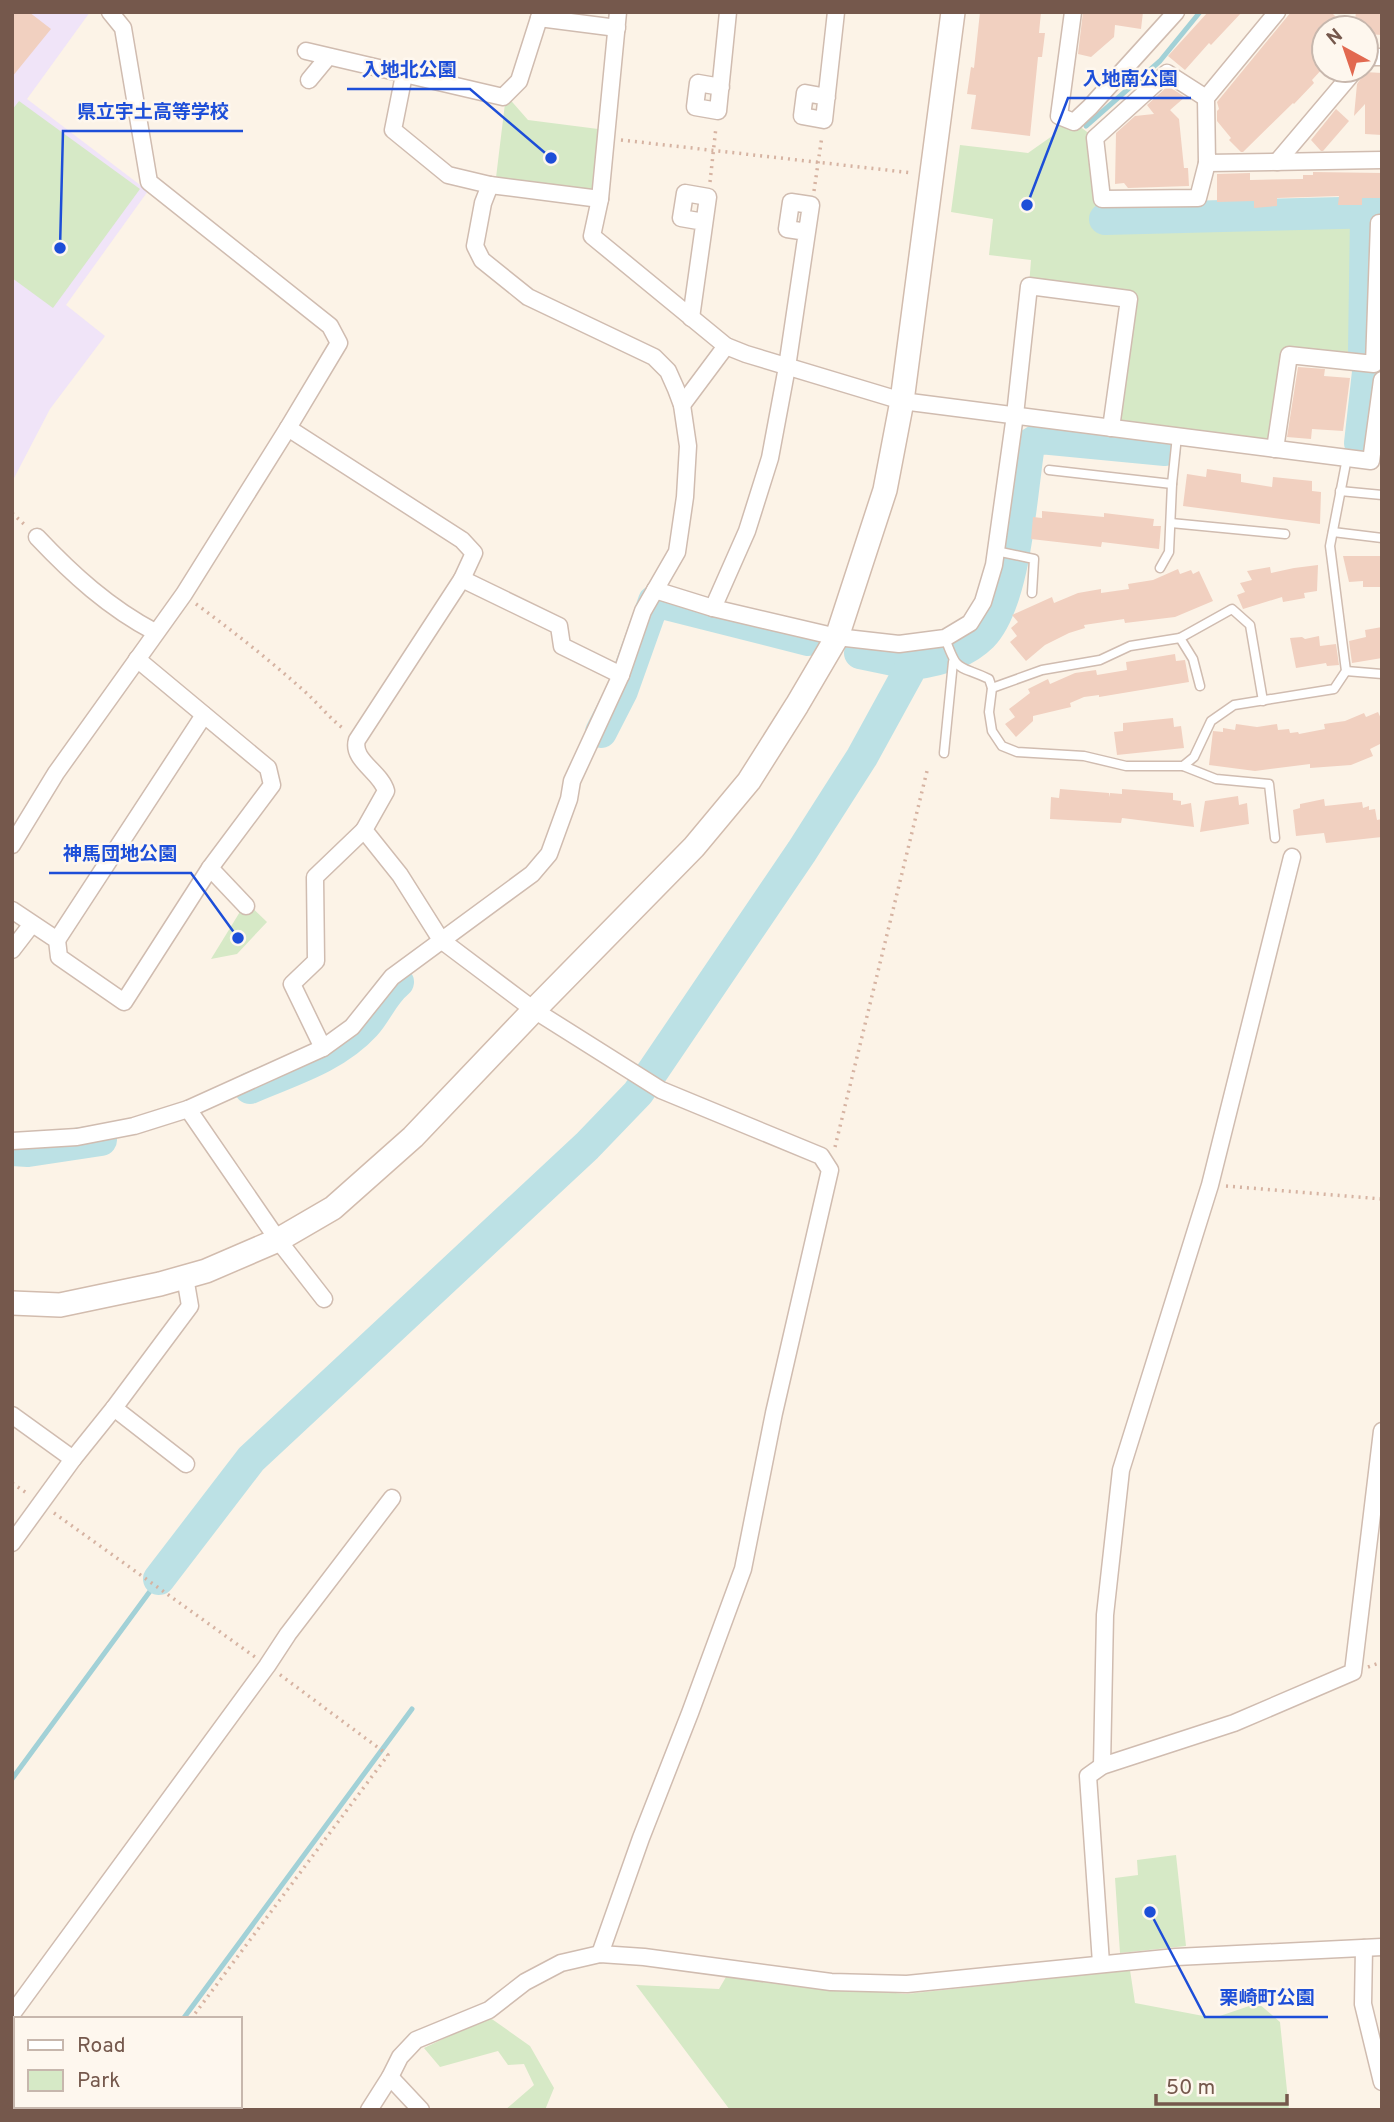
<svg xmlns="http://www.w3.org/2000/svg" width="1394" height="2122" viewBox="0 0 1394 2122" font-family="Overpass,'Noto Sans JP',sans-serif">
	<rect width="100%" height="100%" fill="#fcf3e7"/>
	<polygon fill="#f0e4f8" points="12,12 90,12 27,99 148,191 66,305 105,336 50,409 12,482"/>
	<g fill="#d6e9c6">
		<polygon points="506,95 528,120 606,130 600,199 495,186"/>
		<polygon points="19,101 140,189 53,308 12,278 12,110"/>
		<polygon points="1059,116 1074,122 1095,138 1102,199 1100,224 1140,225 1357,222 1356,362 1289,355 1275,449 1111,428 1129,299 1029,286 1031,260 989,255 993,219 951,212 960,145 1028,153 1055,134"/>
		<polygon points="246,902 267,922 237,954 211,959"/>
		<polygon points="1176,1855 1186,1946 1120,1953 1115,1878 1138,1875 1137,1860"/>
		<polygon points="1130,1970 1135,2003 1214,2018 1258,2003 1280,2022 1289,2110 730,2110 636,1985 719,1989 726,1977 906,1994"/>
		<polygon points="489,2017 530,2046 554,2088 545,2110 505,2110 534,2085 524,2064 508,2065 498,2051 440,2067 424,2048"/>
	</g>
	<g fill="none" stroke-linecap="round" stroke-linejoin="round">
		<g stroke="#a2d1d7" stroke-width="5">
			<polyline points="1086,126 1160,61 1200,12"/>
			<polyline points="12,1779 159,1579"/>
			<polyline points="183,2019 412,1709"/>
			<polyline points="116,2110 118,2106"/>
		</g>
		<g stroke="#bce1e5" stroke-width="32">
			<polyline points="1105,219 1382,212"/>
			<polyline points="1364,351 1366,213"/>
			<polyline points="1360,443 1368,372"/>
			<polyline points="860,653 913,664"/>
			<polyline points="601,732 622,691 654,601 808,640"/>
			<path d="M250,1088C289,1071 335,1058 365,1025C377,1012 383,994 398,982"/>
			<polyline points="12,1150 28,1151 101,1140"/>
			<path d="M159,1579L251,1459L587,1146L638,1093L802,851L862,757L913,664C937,661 964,654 982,636C1016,601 1021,493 1029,445L1040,438L1165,450"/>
		</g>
	</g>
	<g fill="#f1d0c0">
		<polygon points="12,12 29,12 51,29 12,77"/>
		<polygon points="980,12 1041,12 1039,33 1045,33 1042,57 1038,57 1030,136 971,129 976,95 967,94 971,67 974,68"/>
		<polygon points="1083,12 1143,12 1141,29 1115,25 1114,37 1091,57 1078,54"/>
		<polygon points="1208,12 1242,12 1211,45 1209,43 1185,70 1168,56"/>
		<polygon points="1291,12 1331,12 1347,28 1324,28 1324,67 1312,80 1314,83 1294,104 1293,103 1243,152 1241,152 1229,140 1231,138 1217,121 1217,111 1219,109 1217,102"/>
		<polygon points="1356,12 1382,12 1382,35 1366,34 1366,28 1354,28"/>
		<polygon points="1365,72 1382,73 1382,135 1365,134 1365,104 1354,116 1357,84"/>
		<polygon points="1168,86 1185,97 1170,110 1179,119 1184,168 1188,168 1189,186 1128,188 1124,183 1115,184 1116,133 1135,116 1154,114 1147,105"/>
		<polygon points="1336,109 1349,121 1323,151 1321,151 1311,140"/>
		<polygon points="1313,172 1382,173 1382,198 1362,198 1362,205 1338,205 1339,196 1277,198 1277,206 1254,208 1254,201 1217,202 1217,174 1250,173 1250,180 1303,179 1303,175 1313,175"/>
		<polygon points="1298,367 1325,369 1324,376 1350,378 1343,431 1312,429 1311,439 1287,437"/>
		<polygon points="1207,469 1241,474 1241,482 1272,487 1273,477 1312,481 1312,491 1321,492 1320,524 1183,506 1187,474 1206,477"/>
		<polygon points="1042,511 1104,517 1104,513 1154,519 1153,526 1161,526 1159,549 1102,542 1101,547 1031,539 1033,517 1042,518"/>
		<polygon points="1343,556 1382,556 1382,587 1363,587 1363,581 1349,582"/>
		<polygon points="1318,565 1317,591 1304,593 1305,598 1283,602 1282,597 1243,609 1237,595 1245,592 1240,583 1252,580 1247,571 1270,567 1271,573 1294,568"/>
		<polygon points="1178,569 1180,574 1191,570 1193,574 1199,571 1213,601 1175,617 1125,623 1124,619 1084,625 1085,628 1069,633 1045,645 1026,661 1010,642 1017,636 1011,628 1018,622 1012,615 1052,597 1054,603 1078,593 1101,589 1101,593 1129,589 1128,584 1153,580"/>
		<polygon points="1382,627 1382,658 1352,663 1349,641 1366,637 1365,630"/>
		<polygon points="1319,636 1320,646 1336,644 1339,665 1327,666 1326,663 1296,668 1290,638 1302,637 1305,639"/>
		<polygon points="1175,654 1176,661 1185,660 1189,682 1099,697 1099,695 1084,697 1070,703 1071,707 1033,716 1033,721 1016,737 1005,724 1015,717 1009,709 1030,693 1028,689 1048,679 1050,684 1075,673 1096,670 1097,675 1127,670 1126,662"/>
		<polygon points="1378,712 1382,721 1382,743 1370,749 1373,756 1351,765 1310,768 1310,764 1255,771 1209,765 1213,731 1223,732 1223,728 1235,730 1236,724 1257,727 1277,724 1278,730 1289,729 1290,733 1298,732 1299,734 1325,729 1324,724 1345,721 1364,713 1366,717"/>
		<polygon points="1173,718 1174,727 1181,726 1184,748 1117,755 1114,732 1123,731 1123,723"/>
		<polygon points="1060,789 1109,793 1110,797 1110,793 1122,794 1122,789 1173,793 1173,800 1181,801 1181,805 1191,803 1194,827 1122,818 1121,823 1050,819 1051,797 1059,798"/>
		<polygon points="1238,796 1239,805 1247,803 1249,824 1200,832 1205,801"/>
		<polygon points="1324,799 1325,806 1362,802 1363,808 1369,806 1369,810 1375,809 1377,820 1382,819 1382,837 1326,843 1324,833 1296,836 1293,810 1300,808 1300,804"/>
	</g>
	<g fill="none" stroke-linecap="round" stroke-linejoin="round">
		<defs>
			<g id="lane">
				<polyline points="1049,470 1172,484"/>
				<polyline points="1340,491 1382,495"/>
				<polyline points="1171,523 1285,534"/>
				<polyline points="1333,532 1382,538"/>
				<polyline points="996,551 1034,559 1032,593"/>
				<polyline points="1160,568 1169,552 1172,484 1177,436"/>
				<path d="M945,638C958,674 957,664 989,679L992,688L989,712L992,731L1002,746L1017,752L1084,756L1126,766H1183L1194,757L1211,721L1234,705L1334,689L1346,671L1330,546L1347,458"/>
				<polyline points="1180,638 1232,609 1250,625 1263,701"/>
				<polyline points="1346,671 1382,674"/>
				<polyline points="992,688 1042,670 1100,660 1130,646 1180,638 1193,659 1200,686"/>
				<polyline points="944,753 953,662"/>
				<polyline points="1183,766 1216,779 1269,784 1275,838"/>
			</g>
			<g id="street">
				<polyline points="618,12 600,199 592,236 726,346 746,354 902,401 1371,461 1382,380"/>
				<polyline points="1073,12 1059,116 1074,122 1090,107 1176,12"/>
				<polyline points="1277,12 1206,98 1207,163 1382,160"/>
				<polyline points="539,18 617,28"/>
				<polyline points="306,51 503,97 519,81 541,12"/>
				<polyline points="1366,57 1382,57"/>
				<polyline points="404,75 393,130 448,175 490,185 600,199"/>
				<polyline points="309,80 328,57"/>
				<polyline points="721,87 698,83 695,107 718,111 728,12"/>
				<polyline points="827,97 805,93 802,116 824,120 836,12"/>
				<polyline points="1206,98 1167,73 1095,138 1102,199 1198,198 1207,163"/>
				<polyline points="1277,162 1355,70"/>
				<polyline points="691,318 708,197 685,193 681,218 704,222"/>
				<polyline points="682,405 726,346"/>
				<path d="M288,428L462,540L474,553L462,579L357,740C351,760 381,772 386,791L364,830L400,875L441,940L534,1010L661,1090L821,1156L830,1170L774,1413L743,1569L690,1713L641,1838L600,1954"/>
				<polyline points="1275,449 1289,355 1374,364 1379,223 1382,223"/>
				<path d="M37,537C72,574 109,608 155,632"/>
				<polyline points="462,579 559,626 562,646 621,675"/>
				<polyline points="655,590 713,608 837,637 899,644 945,638 970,623 983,602 994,565 1015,415 1029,286 1129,299 1111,428"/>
				<polyline points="713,608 747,531 770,458 787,367 811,205 791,202 787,229 807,232"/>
				<polyline points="12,845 56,773 184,594 288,428 339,343 330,326 149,182 123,28 110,12"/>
				<polyline points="210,868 246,906"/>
				<polyline points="12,910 57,940 59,957 124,1002 210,868 272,785 268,768 137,659"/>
				<polyline points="57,940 204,715"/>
				<polyline points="12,950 32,924"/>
				<polyline points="323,1048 292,984 316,961 315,877 364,830"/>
				<polyline points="188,1109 278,1240 324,1299"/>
				<polyline points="12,1141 77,1137 134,1126 188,1109 323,1048 352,1027 392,977 532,874 549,854 569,799 572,781 621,675 643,611 677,552 685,497 688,446 682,405 676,389 668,371 654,357 528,297 482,260 475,246 483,203 490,185"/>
				<polyline points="114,1408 186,1464"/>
				<polyline points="12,1415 73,1459"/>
				<polyline points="12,1543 73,1459 114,1408 190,1306 185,1277"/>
				<polyline points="1102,1766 1105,1615 1121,1470 1210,1185 1292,857"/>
				<polyline points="1364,1948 1363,2004 1382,2082"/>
				<polyline points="1101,1963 1088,1776 1102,1766 1234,1723 1353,1672 1382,1431"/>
				<polyline points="12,2014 267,1666 288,1634 392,1498"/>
				<polyline points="390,2077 421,2110"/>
				<polyline points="369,2110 390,2077 400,2057 416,2040 489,2010 525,1982 561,1963 600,1954 644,1957 831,1982 907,1984 1176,1957 1382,1947"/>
			</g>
			<polyline id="secondary" points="12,1303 60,1305 160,1284 206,1271 278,1240 333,1208 413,1137 534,1010 694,847 749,781 797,705 837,637 885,490 902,401 953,12"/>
		</defs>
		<use href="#lane" stroke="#d0bcb0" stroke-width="11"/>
		<use href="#street" stroke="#d0bcb0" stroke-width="19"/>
		<use href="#secondary" stroke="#d2bcae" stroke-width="26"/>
		<g stroke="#d6b3a2" stroke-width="3.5" stroke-dasharray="2 5" stroke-linecap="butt">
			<polyline points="621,140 913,173"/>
			<polyline points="710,182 716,127"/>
			<polyline points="814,191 822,136"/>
			<polyline points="12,513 26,526"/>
			<path d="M196,604C233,631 268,659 302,689C318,703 328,717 345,730"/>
			<polyline points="835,1147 927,771"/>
			<polyline points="1226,1186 1382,1199"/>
			<polyline points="12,1483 28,1494"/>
			<polyline points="54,1513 255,1657"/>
			<polyline points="1368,1667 1382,1662"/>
			<polyline points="191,2019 388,1755 279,1674"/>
			<polyline points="123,2110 126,2106"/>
		</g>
		<use href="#lane" stroke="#fff" stroke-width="8"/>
		<use href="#street" stroke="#fff" stroke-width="16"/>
		<use href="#secondary" stroke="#fff" stroke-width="23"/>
	</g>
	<path fill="none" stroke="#1d4ed8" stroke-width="2.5" d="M551 158L470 89H347M1027 205L1068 98H1191M60 248L63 131H243M238 938L191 873H49M1150 1912L1205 2017H1328"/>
	<g fill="#1d4ed8" stroke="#fef7ee" stroke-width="2.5">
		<circle cx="551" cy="158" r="7"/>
		<circle cx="1027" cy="205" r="7"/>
		<circle cx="60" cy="248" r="7"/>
		<circle cx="238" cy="938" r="7"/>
		<circle cx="1150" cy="1912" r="7"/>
	</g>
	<g font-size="19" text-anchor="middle" font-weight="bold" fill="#1d4ed8" stroke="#fef7ee" stroke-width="5" stroke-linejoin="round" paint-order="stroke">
		<text x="409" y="76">入地北公園</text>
		<text x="1130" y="85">入地南公園</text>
		<text x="153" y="118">県立宇土高等学校</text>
		<text x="120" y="860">神馬団地公園</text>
		<text x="1267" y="2004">栗崎町公園</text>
	</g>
	<rect width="1394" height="2122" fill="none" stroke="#75584c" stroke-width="28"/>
	<rect x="14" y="2017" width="228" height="91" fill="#fef7ee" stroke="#c7b7ad" stroke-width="2"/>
	<rect x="28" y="2040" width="35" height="10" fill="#ffffff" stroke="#c7b7ad" stroke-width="2"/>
	<text x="77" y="2052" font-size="21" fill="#75584c">Road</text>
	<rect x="28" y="2070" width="35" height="21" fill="#d6e9c6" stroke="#c7b7ad" stroke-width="2"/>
	<text x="77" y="2087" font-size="21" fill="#75584c">Park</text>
	<g transform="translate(1345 49) rotate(320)"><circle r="33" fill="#fef7ee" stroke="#c7b7ad" stroke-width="2"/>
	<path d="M0-5L12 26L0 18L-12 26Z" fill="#e26950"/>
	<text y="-10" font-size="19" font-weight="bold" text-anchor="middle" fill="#75584c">N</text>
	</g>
	<path d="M1156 2094v10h131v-10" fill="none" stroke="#75584c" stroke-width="3.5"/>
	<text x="1166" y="2094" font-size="21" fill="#75584c" stroke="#fef7ee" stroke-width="5" paint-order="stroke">50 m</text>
</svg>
